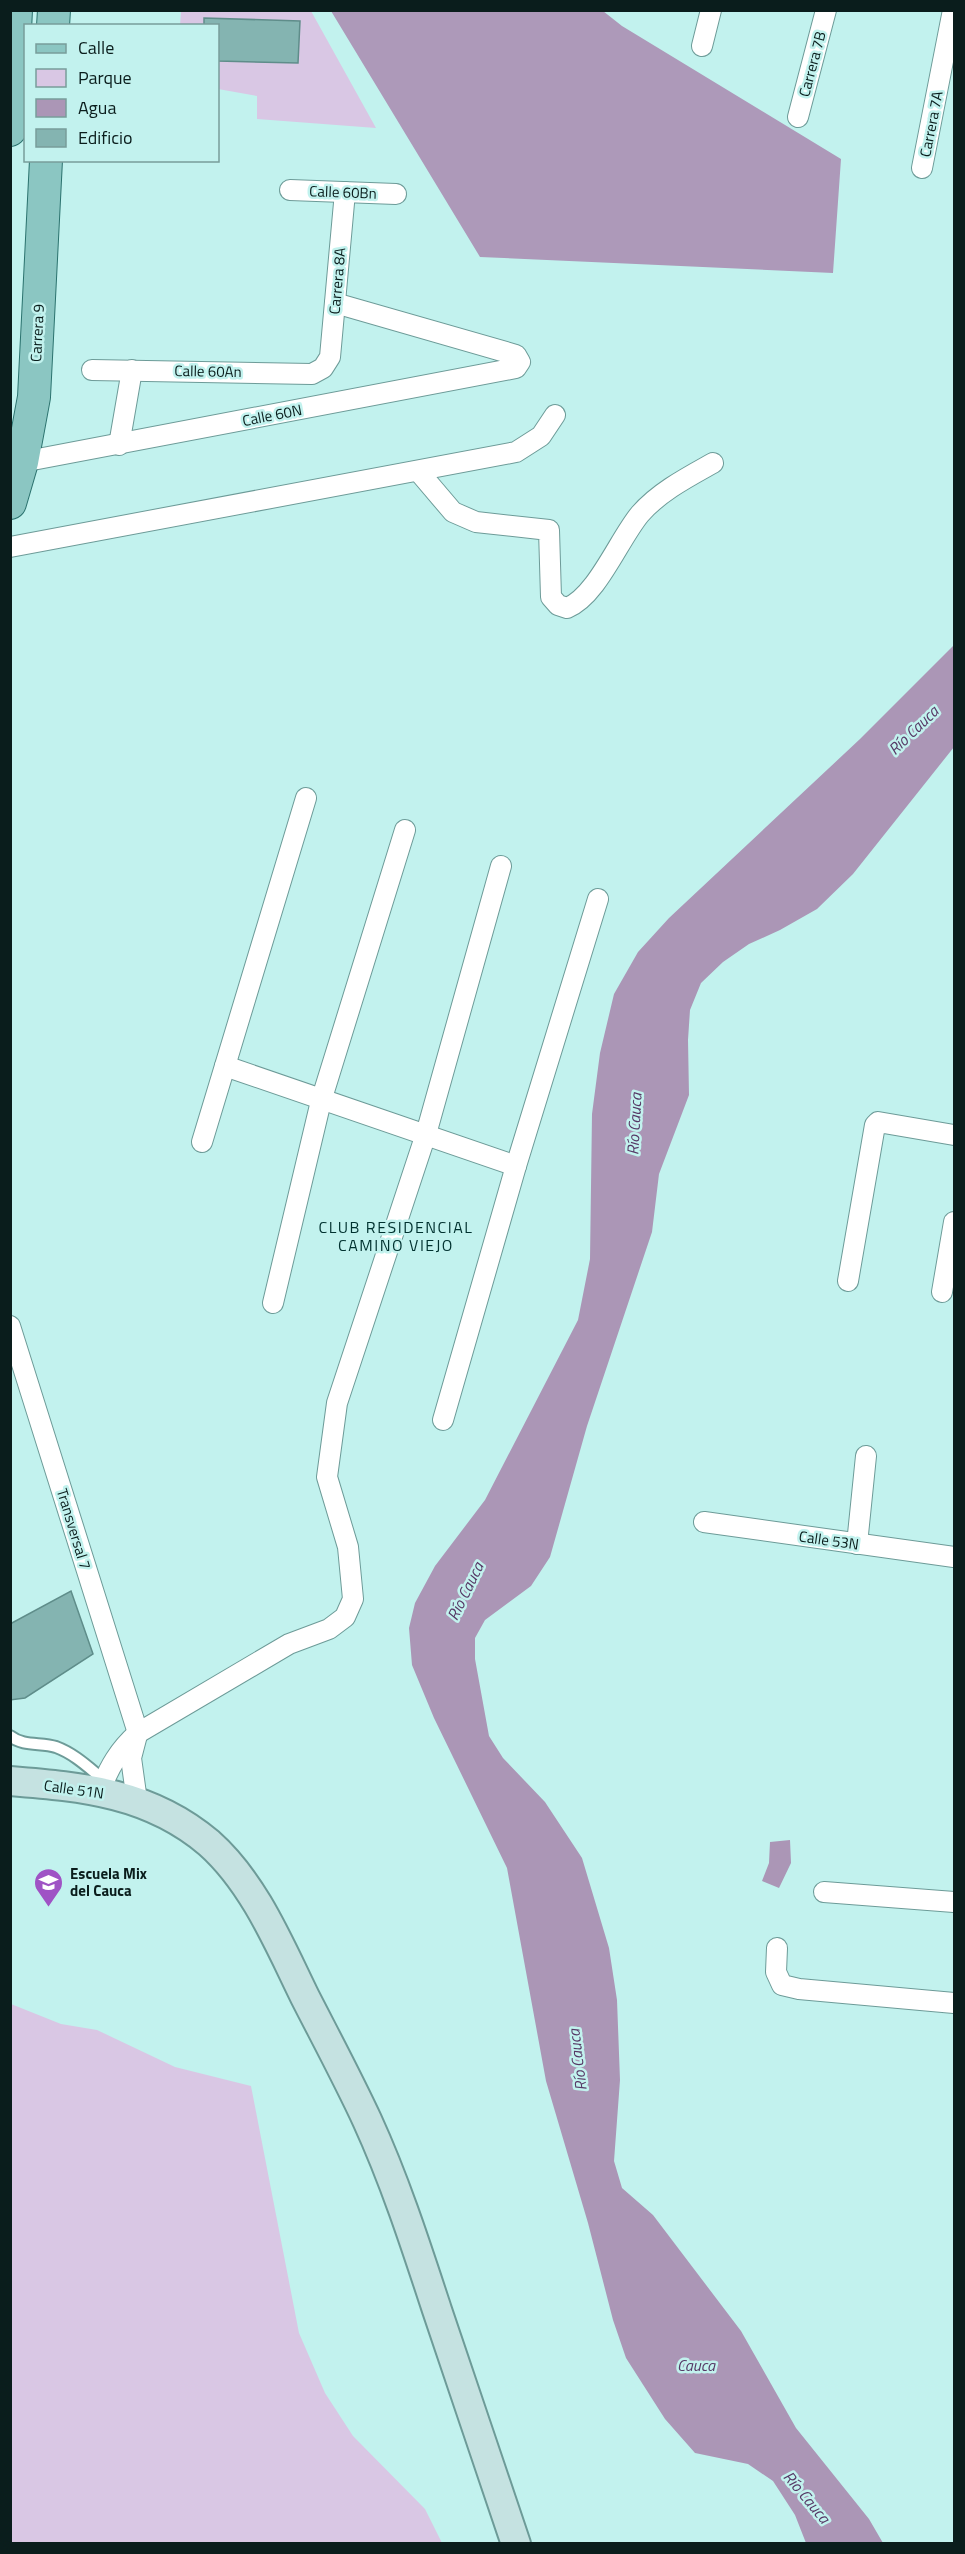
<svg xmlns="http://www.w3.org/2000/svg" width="965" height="2554" viewBox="0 0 965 2554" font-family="'Titillium Web',sans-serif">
	<rect width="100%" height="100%" fill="#c2f2ee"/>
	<g fill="#d9c7e4">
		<polygon points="181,11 311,11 376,128 257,119 257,96 218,89 218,26 180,26"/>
		<polygon points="11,2004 61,2024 97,2030 175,2067 251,2086 299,2333 325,2393 353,2436 425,2509 442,2543 11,2543"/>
	</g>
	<polygon fill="#ad99b9" points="331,11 603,11 622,26 841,159 833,273 480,257"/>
	<g fill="#ab96b6">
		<polygon points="954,645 954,747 853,874 817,909 780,930 749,944 723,962 701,983 690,1010 688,1040 689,1095 659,1174 652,1232 587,1426 550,1557 531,1586 485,1620 475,1638 475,1659 489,1736 503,1758 545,1802 582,1858 609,1948 617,2000 620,2080 614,2161 622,2188 653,2215 741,2331 796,2428 869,2519 883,2543 806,2543 795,2515 773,2481 748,2464 695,2453 665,2419 626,2358 613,2320 588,2223 546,2081 507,1868 434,1718 412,1665 409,1628 415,1603 435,1566 485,1500 578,1320 590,1259 592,1114 600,1053 614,994 638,952 669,918 860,739"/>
		<polygon points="790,1840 791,1863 779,1888 762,1881 769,1863 770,1842"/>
	</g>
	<g fill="#84b4b1" stroke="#5f8d8a" stroke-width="1.5">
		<polygon points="204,18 300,21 298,63 218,61 218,26 204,26"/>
		<polygon points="71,1591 93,1654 25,1698 10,1700 10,1624"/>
	</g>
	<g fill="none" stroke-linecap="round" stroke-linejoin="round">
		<defs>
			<path id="service" d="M10,1736C24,1747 41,1742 56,1747C75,1754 89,1768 104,1780"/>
			<g id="minor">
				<polyline points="702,46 711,10"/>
				<polyline points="798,117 826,10"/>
				<polyline points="922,168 953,10"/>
				<polyline points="290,190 396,194"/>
				<polyline points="92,370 312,374 323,368 330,357 345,192"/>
				<polyline points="119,445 132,370"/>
				<polyline points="22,462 516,368 520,362 516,355 335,303"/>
				<path d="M419,472L453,512L476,522L549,530L551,597L558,605L567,608C597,596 619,539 640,514C659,492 688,477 713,463"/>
				<polyline points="10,547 516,452 541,436 555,415"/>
				<polyline points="225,1066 516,1166"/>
				<polyline points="202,1142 306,798"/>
				<polyline points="848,1281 875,1125 878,1122 954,1135"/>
				<polyline points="942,1292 954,1222"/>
				<polyline points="273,1303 321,1101 405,830"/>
				<polyline points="10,1326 138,1733"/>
				<polyline points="443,1420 516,1166 598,899"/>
				<polyline points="704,1522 954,1557"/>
				<polyline points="857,1544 866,1456"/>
				<path d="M100,1791C109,1767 119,1750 138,1733L289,1644L329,1629L345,1617L353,1599L348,1547L327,1477L337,1403L426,1134L501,866"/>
				<polyline points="137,1801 131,1758 137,1735"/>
				<polyline points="824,1892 954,1902"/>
				<polyline points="777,1948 776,1972 782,1985 799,1989 954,2003"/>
			</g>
			<path id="secondary" d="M10,1781C84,1787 150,1793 209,1843C254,1883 279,1944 305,1997C326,2038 348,2079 367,2120C395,2181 416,2246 437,2310C463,2388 490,2466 516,2544"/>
			<g id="primary">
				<polyline points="53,26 54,10"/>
				<polyline points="10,130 16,10"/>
				<polyline points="10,503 22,462 34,397 46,160"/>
			</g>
		</defs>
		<use href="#service" stroke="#6d9b98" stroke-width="14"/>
		<use href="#minor" stroke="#6d9b98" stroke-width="22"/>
		<use href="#secondary" stroke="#6d9b98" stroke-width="32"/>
		<use href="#primary" stroke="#2b726e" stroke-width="34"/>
		<use href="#service" stroke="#fff" stroke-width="10"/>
		<use href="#minor" stroke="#fff" stroke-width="20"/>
		<use href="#secondary" stroke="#c5e2e1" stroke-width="28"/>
		<use href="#primary" stroke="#8bc6c2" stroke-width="32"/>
	</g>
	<defs>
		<symbol id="school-pin" viewBox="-11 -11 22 30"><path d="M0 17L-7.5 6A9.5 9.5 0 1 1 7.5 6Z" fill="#9f53c5" stroke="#c2f2ee"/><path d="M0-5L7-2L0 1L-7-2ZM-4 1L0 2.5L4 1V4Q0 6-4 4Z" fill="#fff"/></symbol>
	</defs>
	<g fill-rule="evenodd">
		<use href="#school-pin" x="32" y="1866" width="33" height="45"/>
	</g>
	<g text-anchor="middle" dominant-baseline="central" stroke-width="5" stroke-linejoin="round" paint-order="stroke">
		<g font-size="15" fill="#0a1d1c" stroke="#c2f2ee">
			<text transform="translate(812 64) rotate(-75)">Carrera 7B</text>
			<text transform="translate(931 124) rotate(-79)">Carrera 7A</text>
			<text transform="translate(343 192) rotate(2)">Calle 60Bn</text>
			<text transform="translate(337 281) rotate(-85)">Carrera 8A</text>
			<text transform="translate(37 333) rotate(-87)">Carrera 9</text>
			<text transform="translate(208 371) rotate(1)">Calle 60An</text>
			<text transform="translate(272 415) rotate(-11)">Calle 60N</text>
			<text transform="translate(74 1529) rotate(73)">Transversal 7</text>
			<text transform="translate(829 1540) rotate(8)">Calle 53N</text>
			<text transform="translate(74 1789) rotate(8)">Calle 51N</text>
		</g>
		<g font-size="15" font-weight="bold" fill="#0a1d1c" stroke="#c2f2ee" text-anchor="start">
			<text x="70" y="1873">Escuela Mix<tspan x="70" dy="17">del Cauca</tspan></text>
		</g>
		<g font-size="16" font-style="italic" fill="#563865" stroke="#c2f2ee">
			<text transform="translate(913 730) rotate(-44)">Río Cauca</text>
			<text transform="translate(634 1124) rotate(-87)">Río Cauca</text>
			<text transform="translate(465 1591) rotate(-64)">Río Cauca</text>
			<text transform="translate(577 2060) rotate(-97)">Río Cauca</text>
			<text x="696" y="2365">Cauca</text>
			<text transform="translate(807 2497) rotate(50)">Río Cauca</text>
		</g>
		<g font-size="16" letter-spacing="1.5" fill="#00312f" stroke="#c2f2ee">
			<text x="396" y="1227">CLUB RESIDENCIAL<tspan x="396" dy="18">CAMINO VIEJO</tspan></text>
		</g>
	</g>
	<rect width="965" height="2554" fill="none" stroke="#0a1d1c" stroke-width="24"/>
	<rect x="24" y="24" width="195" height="138" fill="#c2f2ee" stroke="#789d9a" stroke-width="1.5"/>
	<rect x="36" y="44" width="30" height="9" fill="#8bc6c2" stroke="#789d9a" stroke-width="1.5"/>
	<text x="78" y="54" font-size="18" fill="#0a1d1c">Calle</text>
	<rect x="36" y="69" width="30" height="18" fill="#d9c7e4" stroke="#789d9a" stroke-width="1.5"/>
	<text x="78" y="84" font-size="18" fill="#0a1d1c">Parque</text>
	<rect x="36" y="99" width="30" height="18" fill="#ab96b6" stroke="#789d9a" stroke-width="1.5"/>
	<text x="78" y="114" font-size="18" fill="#0a1d1c">Agua</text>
	<rect x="36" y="129" width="30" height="18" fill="#84b4b1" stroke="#789d9a" stroke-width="1.5"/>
	<text x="78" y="144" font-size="18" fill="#0a1d1c">Edificio</text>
</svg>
